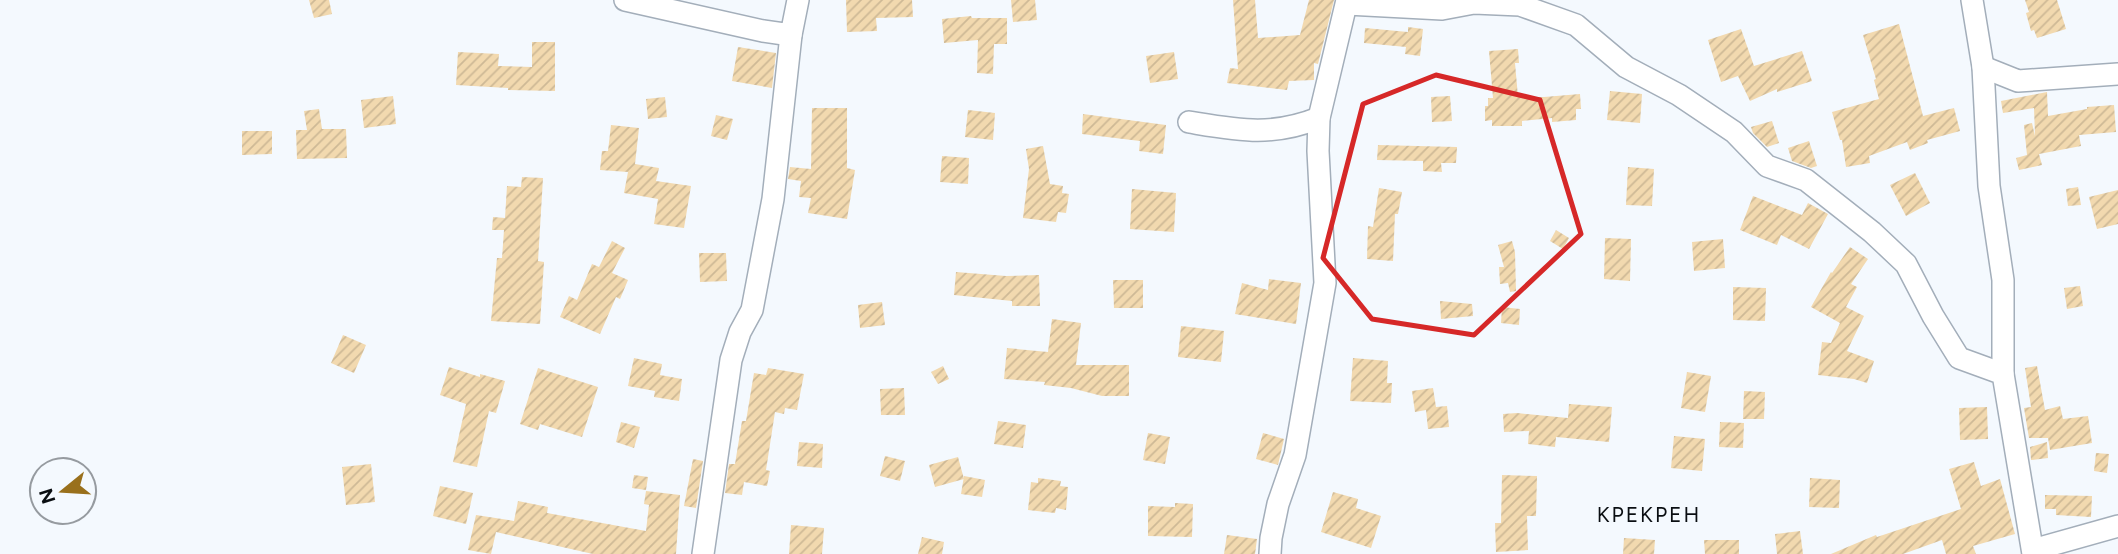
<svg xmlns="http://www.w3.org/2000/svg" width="2118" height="554" viewBox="0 0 2118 554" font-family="Figtree,sans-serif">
	<defs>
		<pattern id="building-hatch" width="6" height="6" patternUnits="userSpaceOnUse" patternTransform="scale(1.75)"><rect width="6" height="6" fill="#f2d9af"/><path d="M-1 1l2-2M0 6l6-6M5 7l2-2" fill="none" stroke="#ceb996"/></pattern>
	</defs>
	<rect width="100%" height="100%" fill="#f4f9fe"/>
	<g fill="url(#building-hatch)">
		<polygon points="309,0 329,0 332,14 314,18"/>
		<polygon points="846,0 912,0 913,17 876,18 877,31 847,32"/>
		<polygon points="1011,0 1035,0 1037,20 1013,22"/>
		<polygon points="1233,0 1255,0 1258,38 1300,35 1309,0 1334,0 1318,64 1314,63 1314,80 1289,81 1287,90 1227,83 1230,68 1238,69"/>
		<polygon points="2025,0 2057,0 2066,29 2037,38 2034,30 2031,31 2026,13 2029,12"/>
		<polygon points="971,16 972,18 1007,18 1007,44 994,44 993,74 977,73 978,40 944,43 942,19"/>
		<polygon points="1899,24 1923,116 1954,108 1960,131 1927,140 1928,143 1910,150 1907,142 1869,156 1870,163 1846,167 1842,140 1840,140 1832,112 1879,99 1874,80 1876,79 1863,35"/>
		<polygon points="1408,27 1423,29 1420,56 1405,54 1406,47 1364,43 1365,28 1408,32"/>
		<polygon points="1741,29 1754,66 1802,51 1812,81 1777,92 1777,89 1750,101 1738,76 1721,82 1708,40"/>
		<polygon points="532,42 555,42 555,91 508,90 508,88 456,85 458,52 499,54 498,66 532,67"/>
		<polygon points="738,47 776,53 772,88 732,81"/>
		<polygon points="1518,49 1519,63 1515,63 1518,97 1544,97 1580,94 1581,109 1576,109 1576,120 1552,122 1552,118 1522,121 1522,126 1492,126 1492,120 1485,121 1485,106 1488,106 1488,98 1493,98 1489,51"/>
		<polygon points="1174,52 1178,79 1150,83 1146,56"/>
		<polygon points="1610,91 1642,94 1640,123 1607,120"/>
		<polygon points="2047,92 2048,116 2087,109 2087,107 2114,105 2116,132 2079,135 2081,146 2039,154 2042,165 2019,170 2016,158 2027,155 2024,125 2032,123 2035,136 2034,108 2003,113 2001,101"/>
		<polygon points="393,96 396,124 364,128 361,100"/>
		<polygon points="1450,96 1452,121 1432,122 1431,97"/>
		<polygon points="665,97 667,117 648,119 646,99"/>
		<polygon points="812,108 847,108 847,168 855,170 847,219 808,213 811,198 799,197 801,181 788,179 790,167 811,169"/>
		<polygon points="319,109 322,129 346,129 347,158 297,159 296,130 307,130 304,111"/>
		<polygon points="968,110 995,113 993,140 965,137"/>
		<polygon points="1083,114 1166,125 1163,154 1139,151 1140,141 1082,134"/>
		<polygon points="716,115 733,119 727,140 711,136"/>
		<polygon points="1772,121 1779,143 1767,147 1753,133 1751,127"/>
		<polygon points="611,125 639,128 635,164 659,168 656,181 691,186 684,228 654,224 658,199 624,193 628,172 600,170 602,151 608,151"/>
		<polygon points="242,131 272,131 272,154 242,155"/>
		<polygon points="1809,141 1817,166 1811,168 1792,161 1788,148"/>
		<polygon points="1378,145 1457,147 1456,163 1441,163 1442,172 1423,171 1423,161 1377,160"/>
		<polygon points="1043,146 1050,184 1063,186 1062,193 1069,194 1066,213 1058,212 1056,222 1023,218 1029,169 1026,149"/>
		<polygon points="942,156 969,158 968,184 940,182"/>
		<polygon points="1628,167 1654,169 1652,206 1626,205"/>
		<polygon points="1915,173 1930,203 1906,216 1890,185"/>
		<polygon points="522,177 543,178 538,261 544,262 540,324 491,321 497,258 502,258 504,230 492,230 493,217 505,218 507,186 521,187"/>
		<polygon points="2078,187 2081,205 2068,206 2066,189"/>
		<polygon points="1379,188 1402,192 1398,214 1395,214 1393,261 1367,259 1368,226 1373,227"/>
		<polygon points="1132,189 1176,193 1174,232 1130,229"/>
		<polygon points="2118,190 2118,224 2097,229 2089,197"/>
		<polygon points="1753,196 1802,215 1808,203 1828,214 1809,249 1781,235 1777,245 1740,230"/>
		<polygon points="1556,230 1569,238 1563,249 1550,241"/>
		<polygon points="1605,238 1631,239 1630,281 1604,279"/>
		<polygon points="1723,239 1725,268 1694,271 1692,242"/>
		<polygon points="612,241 625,248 612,273 628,280 620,299 616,297 600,334 560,317 569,296 577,300 592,264 599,267"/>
		<polygon points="1512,241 1515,252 1516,291 1510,292 1508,283 1500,284 1499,267 1504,267 1498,245"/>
		<polygon points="1850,247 1868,259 1851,284 1857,287 1846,307 1864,316 1847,351 1874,361 1867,383 1854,379 1818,375 1822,342 1831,343 1840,323 1811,307 1831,272 1832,273"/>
		<polygon points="699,253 726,253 727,281 700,282"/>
		<polygon points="956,272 1006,276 1039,275 1040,306 1012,306 1012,301 954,295"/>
		<polygon points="1269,279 1301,283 1296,324 1235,314 1242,283 1268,290"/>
		<polygon points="1113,280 1143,280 1143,308 1114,308"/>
		<polygon points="2080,286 2083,306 2067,309 2064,288"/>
		<polygon points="1733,287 1766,288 1765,321 1733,320"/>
		<polygon points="1440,301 1472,304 1473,316 1441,319"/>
		<polygon points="882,302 885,325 860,328 858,305"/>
		<polygon points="1502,307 1520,309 1519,325 1501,323"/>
		<polygon points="1052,319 1081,323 1076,365 1129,365 1129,396 1102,396 1071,388 1044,385 1045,382 1004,379 1007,348 1048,352"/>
		<polygon points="1181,326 1224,331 1221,362 1178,357"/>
		<polygon points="343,335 366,345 354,373 331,363"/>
		<polygon points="634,358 662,364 660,375 682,379 679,401 654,397 655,391 628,386"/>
		<polygon points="1353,358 1388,361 1387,383 1392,383 1391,403 1350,401"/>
		<polygon points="943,366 949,379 938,384 931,372"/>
		<polygon points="2037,366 2045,410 2060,406 2063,419 2088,416 2092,443 2050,450 2048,438 2029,438 2024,408 2031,407 2025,368"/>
		<polygon points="449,367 480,377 480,374 505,381 496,413 489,411 477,467 453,462 466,404 440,395"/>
		<polygon points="538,368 598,387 582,437 540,424 538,430 520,424"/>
		<polygon points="768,368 804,374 797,410 785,408 784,414 775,412 766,470 770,471 767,486 744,482 742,495 725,493 729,464 735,464 742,421 746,421 754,373 766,375"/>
		<polygon points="1687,372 1711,376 1705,412 1681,408"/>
		<polygon points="904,388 905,415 881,415 880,389"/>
		<polygon points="1433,388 1436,407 1447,406 1449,427 1428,429 1426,410 1415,412 1412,391"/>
		<polygon points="1744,391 1765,392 1764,419 1743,419"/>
		<polygon points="1569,404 1612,407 1609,442 1556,437 1555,447 1528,444 1529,431 1504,432 1503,414 1517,413 1568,418"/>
		<polygon points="1987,407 1988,439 1960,440 1959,408"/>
		<polygon points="998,421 1026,425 1023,448 994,444"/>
		<polygon points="621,422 640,427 634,448 616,442"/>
		<polygon points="1720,422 1744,423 1743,448 1719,447"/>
		<polygon points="1148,433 1170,437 1165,464 1143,460"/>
		<polygon points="1263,433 1284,439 1278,465 1256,459"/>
		<polygon points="1674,436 1705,439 1702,471 1671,468"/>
		<polygon points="799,442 823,444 822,468 797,466"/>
		<polygon points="2047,442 2048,458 2031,460 2030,447"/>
		<polygon points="2096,453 2109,454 2107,473 2094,471"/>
		<polygon points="885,456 905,461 900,481 880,476"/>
		<polygon points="958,457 964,479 935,487 929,465"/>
		<polygon points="693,459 703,461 696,508 684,506"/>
		<polygon points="1974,462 1981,486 2000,479 2015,534 1973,546 1976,554 1946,554 1942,540 1903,554 1831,554 1876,535 1877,537 1961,509 1949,469"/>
		<polygon points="371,464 375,502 346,505 342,467"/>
		<polygon points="634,475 648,477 646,490 632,488"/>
		<polygon points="1502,475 1537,476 1536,516 1527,516 1528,550 1496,552 1495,523 1501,523"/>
		<polygon points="964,476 985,480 982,497 961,494"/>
		<polygon points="1038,478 1061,481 1060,486 1068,487 1066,510 1056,508 1055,513 1028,510 1031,482 1038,483"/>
		<polygon points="1810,478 1840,480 1839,508 1809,507"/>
		<polygon points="440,486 473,493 466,524 433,516"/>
		<polygon points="646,491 680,495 676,554 593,554 496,532 491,554 468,550 476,515 514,521 518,501 548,507 547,513 646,531 649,505 644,504"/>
		<polygon points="1333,492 1358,499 1356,508 1381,516 1371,548 1321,532"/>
		<polygon points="2045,495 2092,496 2091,517 2056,515 2056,509 2045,509"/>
		<polygon points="1175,503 1193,504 1192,537 1148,536 1148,506 1175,507"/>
		<polygon points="791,525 824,528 822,554 789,554"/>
		<polygon points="1800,531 1803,554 1777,554 1775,534"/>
		<polygon points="1227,535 1257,539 1255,554 1224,554"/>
		<polygon points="922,537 944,542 942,554 918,554"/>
		<polygon points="1624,538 1655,540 1654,554 1623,554"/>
		<polygon points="1704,540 1739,540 1739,554 1705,554"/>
	</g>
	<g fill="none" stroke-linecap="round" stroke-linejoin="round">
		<defs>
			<g id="minor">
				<polyline points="625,0 763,31 791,35 798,0"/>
				<polyline points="1972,0 1983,67 1989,186 2003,280 2003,374"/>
				<polyline points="1347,4 1442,9 1474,3 1520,5 1576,25 1626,67 1679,95 1734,132 1767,166 1806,180 1872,232 1906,264 1933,316 1959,358 2003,374 2033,554"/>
				<polyline points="1983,67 2018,81 2118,74"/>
				<path d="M1189,122C1238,130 1271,137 1319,118"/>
				<polyline points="2033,550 2118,526"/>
				<polyline points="703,554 731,360 740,332 752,310 773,199 791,35"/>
				<polyline points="1270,554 1271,538 1278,504 1295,455 1325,283 1318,151 1319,118 1347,0"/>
			</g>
		</defs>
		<use href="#minor" stroke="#a3aeba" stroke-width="24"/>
		<use href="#minor" stroke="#fff" stroke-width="21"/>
	</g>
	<path fill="none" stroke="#d62828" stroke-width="5" stroke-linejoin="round" d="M1436,75L1540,100L1581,234L1474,335L1372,319L1323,258L1363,104Z"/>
	<g text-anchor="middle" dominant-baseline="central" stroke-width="5" stroke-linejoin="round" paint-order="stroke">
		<g font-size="21" letter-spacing="2" fill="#0a0e12" stroke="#f4f9fe">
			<text x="1649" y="514">KPEKPEH</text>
		</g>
	</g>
	<g transform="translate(63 491) rotate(252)"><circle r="33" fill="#f4f9fe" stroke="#969ba0" stroke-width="2"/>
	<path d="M0-5L12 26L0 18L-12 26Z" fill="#99701c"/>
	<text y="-10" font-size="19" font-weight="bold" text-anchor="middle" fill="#0a0e12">N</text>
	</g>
</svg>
